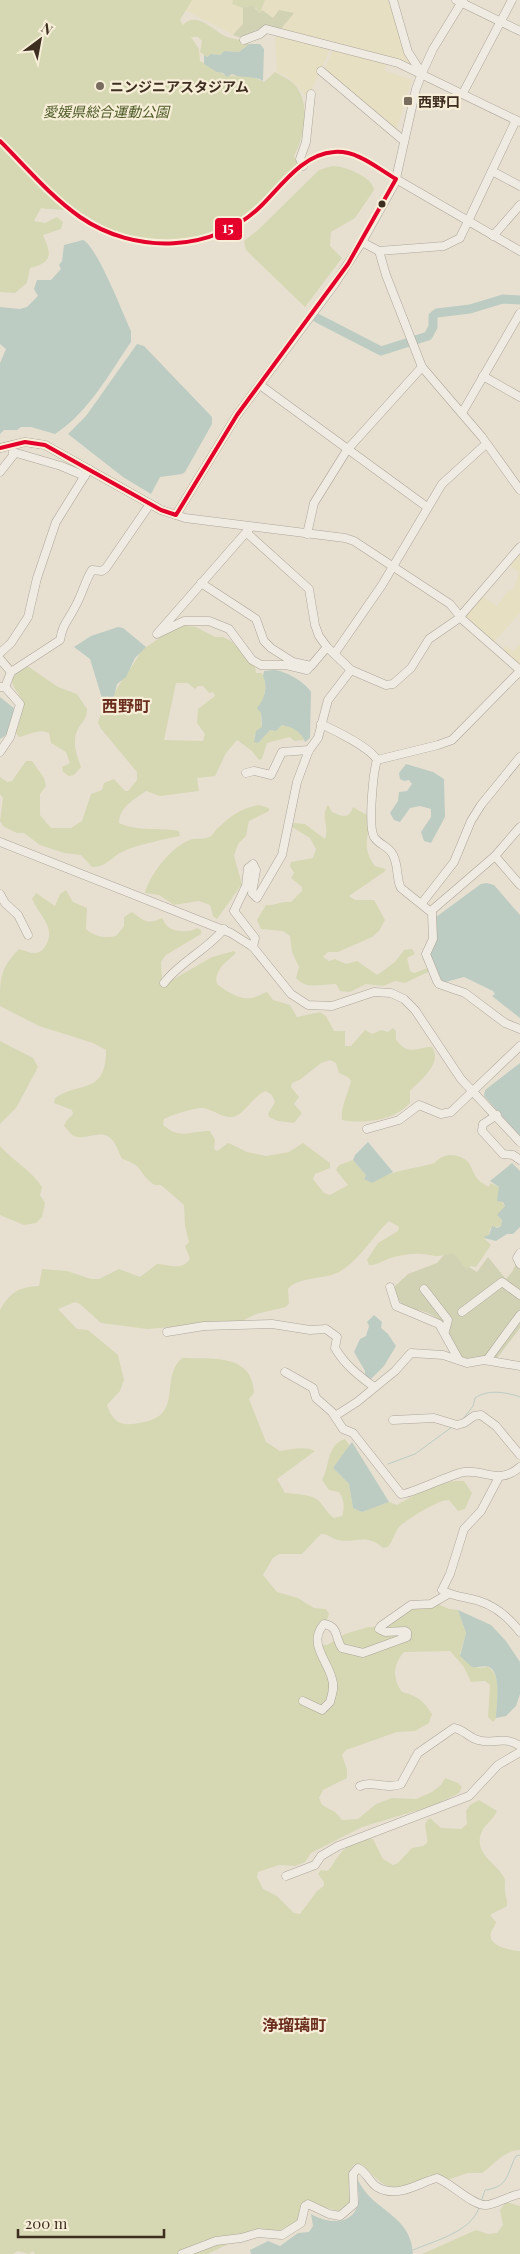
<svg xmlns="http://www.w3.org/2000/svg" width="520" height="2254" viewBox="0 0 520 2254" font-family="'Playfair Display','Noto Sans JP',serif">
	<rect width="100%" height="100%" fill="#e7e0d1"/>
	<g fill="#e6dfc2">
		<polygon points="156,0 233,0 232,4 243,8 243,24 233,35 189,12"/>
		<polygon points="265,0 390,0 411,65 280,30 293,14 273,18 262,10"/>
		<polygon points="279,34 331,47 308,98 288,77 277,72 275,39"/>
		<polygon points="334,48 387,62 385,71 412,80 396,131 324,70"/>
		<polygon points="520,553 520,613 494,642 464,615 482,596 497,606 508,591 513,590 519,573 509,565"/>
		<polygon points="520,644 520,665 503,649 507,646 513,652"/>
	</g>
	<g fill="#d6d7b3" fill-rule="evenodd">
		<path d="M0,0H192L180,20L183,25C197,10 213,31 227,37C234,39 244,40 249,44L239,52L224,51L220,55L212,54L207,57L200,52L202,41L198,37H191L199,49L200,61L225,75L253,77L264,82L275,72C280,75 287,78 292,82C312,100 305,135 294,156L298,164C281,180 265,198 248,212C211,242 164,244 120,233C106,230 96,221 83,214C72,209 54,210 41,208L34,221L45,223L57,217L63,222L61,229L43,235C51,254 54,262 30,268L27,283L15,293L0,292Z"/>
		<polygon points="233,0 265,0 260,13 256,8 243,8 232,4"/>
		<path d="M332,166C344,165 374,178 374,190L355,218L331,232L330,246L342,258L305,307L246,250L244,241L258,230L319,170Z"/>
		<path d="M179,625L196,627L215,637H223L231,641L255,666L256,673H262C271,693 257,704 262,727L254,736L258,743L270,730L276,731L282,725C291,727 301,730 304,740L294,741L290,737L267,743L262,759L259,760L252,751L237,740L226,753L215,776L197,778L199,791L160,796L146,791C135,799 119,807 119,823C138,832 160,827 179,831L180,836C165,839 132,846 120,853C110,859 105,867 92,867L81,855L64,853L40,845L24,833H17L4,827L0,821L3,798L0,794V777L7,782L12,781L26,761H32L44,778L46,786L40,794V815L51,828H71L82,821L91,794L102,790L104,783L114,779L125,791H128L137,780V772L102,730L98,723C100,714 103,709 112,705C114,684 133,670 141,650C153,644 165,632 179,625ZM176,683H188L195,689L198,686H203L209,693L213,692L215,696L198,709L197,723L205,734L203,741L164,740Z"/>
		<path d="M26,665L58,687L77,694L87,709C87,718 84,720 79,727C71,741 76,753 81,767L74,775L69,776L63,772L62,767L70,763L66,752L51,743L49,733C39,728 29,735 19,737L14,730L23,704C18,685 0,685 26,665Z"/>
		<path d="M259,805L269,808V811L249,821L246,836L238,844L234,856L242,884L217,919L213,916L210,905L199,901L174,905L159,895L145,893C149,875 174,843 193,839C200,838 205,840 211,836C214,833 216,829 219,827C232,815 242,808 259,805Z"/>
		<path d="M328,805L332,812C337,814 346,819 350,813C352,811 352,809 353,807L370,817C369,836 361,848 375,866L386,869L384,872L349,896L355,900H374L385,920L379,931L372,937L338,952H328L323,957L329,961L335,959L346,964L357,961L377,975L395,962L404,950L412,949L415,954L407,958L410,971L414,973L428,968L430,971L405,983L395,981L383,986L366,984L350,992L340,991L336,984C322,984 306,990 296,978L299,967L292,952L290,936L283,931L261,929L257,920L266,905C275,906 281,901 291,902L302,891V887L291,878L294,873L290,866L291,862L313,858L316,849L310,838L292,827L294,823L305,824L325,839C330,828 320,816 328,805Z"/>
		<path d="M66,890L73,902L87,908L86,929C95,937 104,938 116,936L124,926V917L132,912C144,921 148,925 162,918C164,921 165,924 167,926C173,932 190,933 197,928L201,930V934L166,955L161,962L162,980L167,983L212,957L234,951L236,953C228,961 213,970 217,984C227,992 243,1002 255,997C259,996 263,993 267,992L273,1000L290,1005L297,1017L320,1012L326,1016L334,1031H345V1046H351L365,1030L372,1034L381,1030L388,1032L393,1028L396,1031V1039C408,1057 416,1047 432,1047C443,1063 420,1081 410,1091V1103C394,1121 364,1124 342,1120C340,1108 348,1094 351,1081L348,1077L339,1073L336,1063L330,1060L321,1063L301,1079L292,1083L291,1087L299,1097L294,1104L302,1113L294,1123L278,1121L269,1117L268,1114L275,1102L272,1095L266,1091C253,1096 247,1111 236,1116C225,1121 212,1108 202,1108C193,1108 172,1115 164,1119L163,1125C181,1140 189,1131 210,1131L215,1140L214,1149L217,1151L228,1143L231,1144L247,1152L266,1156L289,1152L303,1143L330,1163V1168L315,1174L313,1179L324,1193L330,1195L348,1185L336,1170L339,1165L353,1160L366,1175L364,1179L372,1183C390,1170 414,1169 435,1163C443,1152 460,1153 469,1163C472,1168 473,1173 476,1177C479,1182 484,1184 489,1187L490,1183L499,1187V1202L501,1201L505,1206L498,1216L502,1220L501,1226L490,1228L489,1235L484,1238L491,1245L476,1267L471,1266L466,1269L444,1255C435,1258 431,1254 421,1254C413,1253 402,1255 394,1257C384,1259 378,1266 369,1265L367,1260L378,1243L398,1231L399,1227L389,1221C372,1237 360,1260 339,1272C324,1280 299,1276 288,1289L289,1303L286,1307L256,1314L242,1321L147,1329L101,1323L80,1304L75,1302L58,1309L77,1329L88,1330L118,1355L124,1380L120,1391L107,1405C110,1414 115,1423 125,1424C131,1425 138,1423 144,1422C184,1414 159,1379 182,1358C210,1359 253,1353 254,1393L249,1399L266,1442L280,1451C291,1449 306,1446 315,1451L277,1479L285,1493C295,1494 310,1494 318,1500C324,1506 327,1513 334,1518L342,1516C345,1508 344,1499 339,1492L329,1490L322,1480C330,1467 326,1445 345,1439L350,1446L333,1468L349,1484L353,1508L362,1512L389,1502L397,1505C413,1495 446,1478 464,1481L472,1493L465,1509L458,1511L449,1500C439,1499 408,1519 400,1526C395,1531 393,1541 388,1547L383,1548C366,1532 353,1544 339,1540C331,1539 328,1533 321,1534L302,1554H279L273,1558L263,1575L277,1592L298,1598L314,1608L326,1609L329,1614L327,1620L318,1626L314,1645H327L345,1634L368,1627H387L417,1604L431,1601L449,1609L458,1610L466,1633L460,1654L478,1668L488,1667C503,1677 496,1702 496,1718L493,1722L488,1717L490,1685L485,1681L471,1682L464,1667L450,1651L404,1652C393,1664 392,1679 402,1692C417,1696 423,1700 432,1714L429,1723L415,1731L397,1732L346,1750L342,1755L347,1770V1778L323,1790L319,1798L322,1805L335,1812L342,1820L358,1819L376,1804L392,1798L416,1799L432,1792L441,1785L445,1778L458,1783L462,1787L459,1793L435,1805L362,1827L311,1853L305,1862L295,1866L279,1865L258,1872L257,1877L263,1889L277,1896L294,1913L300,1914L317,1891L324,1886V1882L318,1874L321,1870L327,1871C332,1867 333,1863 337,1858C344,1846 360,1838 373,1839L383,1859L393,1865L398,1863L412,1848L423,1846L427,1843C429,1834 420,1824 430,1818L441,1828L461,1829L467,1824L466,1811L470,1805L479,1800L497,1811C493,1821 483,1824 480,1837C477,1855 495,1862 503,1876C507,1881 504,1885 505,1891C505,1897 508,1899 507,1906L490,1915L496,1922C495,1927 492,1929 491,1933C487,1946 512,1951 520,1951V2150C504,2150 494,2165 482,2173H468L450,2179L430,2175C399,2197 386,2191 363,2165L354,2164L350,2170V2202L345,2208L337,2211L306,2201L301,2206L299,2221L295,2224L275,2232L260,2228L208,2254H35L33,2251L29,2254L18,2251L13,2254H0V1310C10,1292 19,1287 39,1286L42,1269L67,1271L91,1279H99L119,1269L140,1277L157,1264C171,1264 180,1272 190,1259L185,1246L189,1242L185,1226L184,1205L161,1185H155C138,1175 146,1166 122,1159C119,1153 117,1146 113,1141C101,1126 86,1143 72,1135C70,1133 67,1129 64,1126L66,1121L73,1114L72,1110L54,1103L55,1098C80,1081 106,1095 106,1050L93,1043L39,1026L0,1006C0,979 0,968 19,949C29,952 37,957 44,948C58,929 40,917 32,899L36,893L55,906L60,894Z"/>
		<polygon points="0,1041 33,1058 38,1067 16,1108 0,1124"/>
		<path d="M0,1146C13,1161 31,1170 42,1187L40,1195L45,1203L42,1217L36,1223L24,1225L0,1215Z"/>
		<polygon points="506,2202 520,2206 520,2254 422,2254 476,2230 488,2234 497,2233 503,2225 500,2210"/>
	</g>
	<g fill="#d1d1b3">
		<polygon points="253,6 260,13 262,10 273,18 279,10 294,13 280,30 241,38 233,35 243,24 243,8"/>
		<path d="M454,1254L466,1269L469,1267L477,1272L488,1257L506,1279L512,1272L520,1256V1328L497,1358H461C455,1346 448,1330 439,1320C422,1304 401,1317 393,1288L408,1274L437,1263L444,1255Z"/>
	</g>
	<g fill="#bcccc2">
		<path d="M249,44H260L264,49L263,81C253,75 241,79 232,74L227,77L223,73L217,72L204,64V55L207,57L211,54L220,55L224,51L239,52Z"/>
		<path d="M83,240C97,246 123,314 131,331V342C109,374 88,413 55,434L31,427H21L17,430H4L0,434V363L6,349L0,344V307L20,309L27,307L38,296L34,289L37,280H51L61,269L59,265L62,261L64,245Z"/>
		<polygon points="137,344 144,346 212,417 212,424 185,472 182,474 160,477 151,494 123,477 68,434 86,416"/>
		<polygon points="118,627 123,628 146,647 135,658 126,677 117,684 112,705 105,708 90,659 74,647 91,636"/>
		<path d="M274,670C286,671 305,682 311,692L310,738L305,742C302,732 292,727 282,725L276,731L270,730L258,743L254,742L256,731L262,727L261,713L257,708C265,699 268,687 263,676L264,671Z"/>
		<path d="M0,697L15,709C11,719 11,735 0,739Z"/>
		<polygon points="406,764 433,772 444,779 445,817 431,843 424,841 421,832 431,817 431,809 420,806 410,808 400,822 394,820 390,813 398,801 399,792 407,791 412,784 409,780 404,781 400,779 399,773"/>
		<polygon points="487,883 494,885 520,915 520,1018 492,996 495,994 493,991 464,977 442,983 438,980 429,953 436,917 481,884"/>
		<polygon points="520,1063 520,1136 484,1096 485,1090"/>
		<polygon points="368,1142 393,1172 372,1183 364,1179 366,1175 353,1160 355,1155"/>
		<polygon points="512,1163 520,1171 520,1227 513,1234 507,1234 496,1241 484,1238 485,1236 489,1235 492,1226 497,1228 501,1226 502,1220 497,1215 505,1206 503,1202 497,1201 499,1187 490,1181"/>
		<polygon points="374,1315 382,1322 381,1328 388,1334 396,1346 384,1366 370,1380 365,1377 365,1371 354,1352 360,1339 366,1336 369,1326 367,1322"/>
		<polygon points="352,1442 389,1502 362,1512 353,1508 349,1484 333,1468"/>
		<path d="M458,1610L491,1625L506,1641L520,1662V1694L516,1706L506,1716L496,1718C496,1706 502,1673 489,1667C484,1665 478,1668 472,1667L460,1656L466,1633Z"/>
		<path d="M357,2179C361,2185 364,2191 369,2196C388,2215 411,2222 413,2254H251L250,2250L268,2241L280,2246L298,2233L309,2232L313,2226L311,2214C326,2223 352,2227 358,2204C360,2196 357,2187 357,2179Z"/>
	</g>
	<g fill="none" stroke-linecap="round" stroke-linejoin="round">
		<g stroke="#bcccc2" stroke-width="1">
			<path d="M463,1419L473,1406L475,1398C488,1389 506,1392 520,1397"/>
			<polyline points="388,1464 415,1454 452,1427"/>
			<path d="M481,2202L485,2190C509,2187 506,2175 516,2156L520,2155"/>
			<path d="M413,2250C434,2241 471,2232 479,2208"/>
		</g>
		<polyline stroke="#bcccc2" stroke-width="9" points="317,318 381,351 428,336 433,327 433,316 437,313 470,309 503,299 520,300"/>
		<defs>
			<g id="minor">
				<polyline points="393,0 408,52 421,72"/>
				<polyline points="456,0 520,31"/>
				<polyline points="244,40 260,34 266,29 398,63 520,122"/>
				<polyline points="321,71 404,141"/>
				<polyline points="463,93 512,0"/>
				<polyline points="303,166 300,159 306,142 311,94"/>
				<polyline points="492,171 520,186"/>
				<polyline points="396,179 520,251"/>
				<polyline points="493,236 520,205"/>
				<polyline points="362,242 379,251 444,246 460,238 516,120"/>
				<polyline points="379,251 386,275 422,367 482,437 520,490"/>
				<polyline points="483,376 520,397"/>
				<polyline points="260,385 427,507"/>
				<polyline points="462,413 520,313"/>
				<polyline points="0,448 25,442 45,445 161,510 185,518 345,538 354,541 450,604 463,620 520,670"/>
				<polyline points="13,452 61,466 85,476"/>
				<polyline points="0,472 15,453"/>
				<polyline points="176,515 237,415 334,285 362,242 395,183 416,89 422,73 433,49 463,0"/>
				<polyline points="249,529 157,634 184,621 209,621 229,629 252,660 261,665 286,665 307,670 310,666"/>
				<polyline points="247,533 309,589 315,625 319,636 327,647 351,670 386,685 393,684 411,668 429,639 458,619 520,547"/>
				<polyline points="307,534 314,503 347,450 422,367"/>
				<polyline points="201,583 256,619 264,641 271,648 293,662 311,666 327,647"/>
				<polyline points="0,653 11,643 28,617 37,578 56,522 89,469"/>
				<polyline points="335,653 382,585 442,484 486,444"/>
				<polyline points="0,659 11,672"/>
				<path d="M0,687H5L11,672L60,640C63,623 68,621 75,607C82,595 85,581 92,570L102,571L106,568L150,504"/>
				<path d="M321,724C334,730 371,748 377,760C373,773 368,826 374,837C379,845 389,846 393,855C399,866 396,880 401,888L432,913L433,939L426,954L437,981L439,984L465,993L505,1023L520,1029"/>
				<polyline points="0,752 10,737 20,704 5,687"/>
				<polyline points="377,760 438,745 452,740 520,671"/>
				<polyline points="246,773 254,771 271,775 282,752 309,750"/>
				<polyline points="0,842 231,933 253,947 291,994 308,1005 332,1006 374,992 391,993 404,999 415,1010 461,1079 520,1142"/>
				<polyline points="495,856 520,885"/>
				<polyline points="0,894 5,903 18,915 28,935"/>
				<polyline points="422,903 454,862 471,821 481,805 520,757"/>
				<polyline points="431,911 495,856 520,827"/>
				<polyline points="253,947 255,938 234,911 246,886 248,868 253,864 256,870 252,893 257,898 282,855 297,782 309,750 318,738 328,700 351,670"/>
				<path d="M164,983C181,961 207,950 224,929"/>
				<polyline points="497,1115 483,1124 482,1131 503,1154 513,1155 520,1160"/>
				<polyline points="367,1129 399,1120 419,1105 441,1114 451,1112 520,1046"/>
				<polyline points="520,1253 517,1258 520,1264"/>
				<polyline points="390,1287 396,1306 439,1324 459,1360"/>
				<polyline points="424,1289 448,1320 445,1331"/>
				<polyline points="462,1312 502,1282 520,1295"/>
				<path d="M167,1332L204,1326L272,1324L310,1330L326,1329L337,1337L335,1348C345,1365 358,1375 374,1387"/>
				<polyline points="487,1360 520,1315"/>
				<path d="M285,1372L313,1388L316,1398L332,1412L343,1429L353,1433L401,1494C409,1495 451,1474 464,1472C487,1470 499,1485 520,1467"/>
				<polyline points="335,1416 357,1402 395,1371 411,1353 443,1355 467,1363 484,1360 520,1366"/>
				<polyline points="393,1420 434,1418 457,1425 464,1423 474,1416 481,1415 496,1426 520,1455"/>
				<path d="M499,1477L481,1511L464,1529L450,1574L442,1590C453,1597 467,1597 479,1601C495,1606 510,1619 520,1632"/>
				<path d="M303,1701L322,1710L330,1702C332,1694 335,1687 332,1679C328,1661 307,1643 324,1624C339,1626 335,1639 342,1648L363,1653L407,1637V1632L405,1631L385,1632L379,1629L381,1626L411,1605L431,1604L448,1594"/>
				<path d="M360,1786C371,1780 388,1790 401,1784L418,1753L454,1728C463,1729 469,1738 478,1740C496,1745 503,1735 520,1746"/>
				<polyline points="286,1876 315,1865 321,1856 338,1846 469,1796 498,1765 520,1752"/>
				<path d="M182,2254L216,2241L241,2238L258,2233L282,2235L301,2223L305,2206L308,2204L329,2214L340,2216L354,2204L353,2174L358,2168C367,2172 369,2182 377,2187C398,2199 418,2183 437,2178C451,2183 473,2206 486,2205C497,2204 508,2196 520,2194"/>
			</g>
		</defs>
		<use href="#minor" stroke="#ada599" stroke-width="9"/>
		<use href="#minor" stroke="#efebe3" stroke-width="8"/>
		<defs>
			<path id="bus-1" d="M0,141C26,167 50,196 80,217C135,255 214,253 262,205C282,185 303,154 334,152C357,150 377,168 396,179L348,264L237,415L176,515L161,510L45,445L25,442L0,448"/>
		</defs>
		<use href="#bus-1" stroke="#f7eed8" stroke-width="8"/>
		<use href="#bus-1" stroke="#e4002b" stroke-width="4"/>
	</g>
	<g fill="#786c5e" stroke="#f7eed8" stroke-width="2">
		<circle cx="100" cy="86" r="5"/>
		<rect x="403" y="96" width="10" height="10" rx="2.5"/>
	</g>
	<circle fill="#3d2e20" stroke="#f7eed8" stroke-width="2" cx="382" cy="204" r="4.5"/>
	<g text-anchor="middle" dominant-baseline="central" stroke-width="4.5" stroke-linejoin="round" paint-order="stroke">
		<g font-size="14" font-weight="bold" fill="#3d2e20" stroke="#f7eed8" text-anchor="start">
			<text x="110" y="86">ニンジニアスタジアム</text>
			<text x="418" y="101">西野口</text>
		</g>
		<g font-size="14" font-style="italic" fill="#4d5a26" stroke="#f7eed8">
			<text x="106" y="111">愛媛県総合運動公園</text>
		</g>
		<g font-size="16" font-weight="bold" fill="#6b2e1e" stroke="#f7eed8">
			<text x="126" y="705">西野町</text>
			<text x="294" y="2024">浄瑠璃町</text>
		</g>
	</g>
	<rect stroke="#f7eed8" stroke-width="2" x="214" y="217" width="29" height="24" rx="5" fill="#e4002b"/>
	<g font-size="14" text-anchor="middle" font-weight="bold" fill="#fff">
		<text x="228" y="233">15</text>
	</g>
	<g transform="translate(40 40) rotate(32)" stroke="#f7eed8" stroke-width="4" paint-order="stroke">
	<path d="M0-4L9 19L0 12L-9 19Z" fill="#3d2e20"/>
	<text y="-8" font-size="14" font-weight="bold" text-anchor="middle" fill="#3d2e20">N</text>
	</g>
	<path d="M18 2229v8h146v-8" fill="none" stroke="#3d2e20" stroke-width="2.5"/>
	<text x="25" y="2229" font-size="15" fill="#3d2e20" stroke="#f7eed8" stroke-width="4" paint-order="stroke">200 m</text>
</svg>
